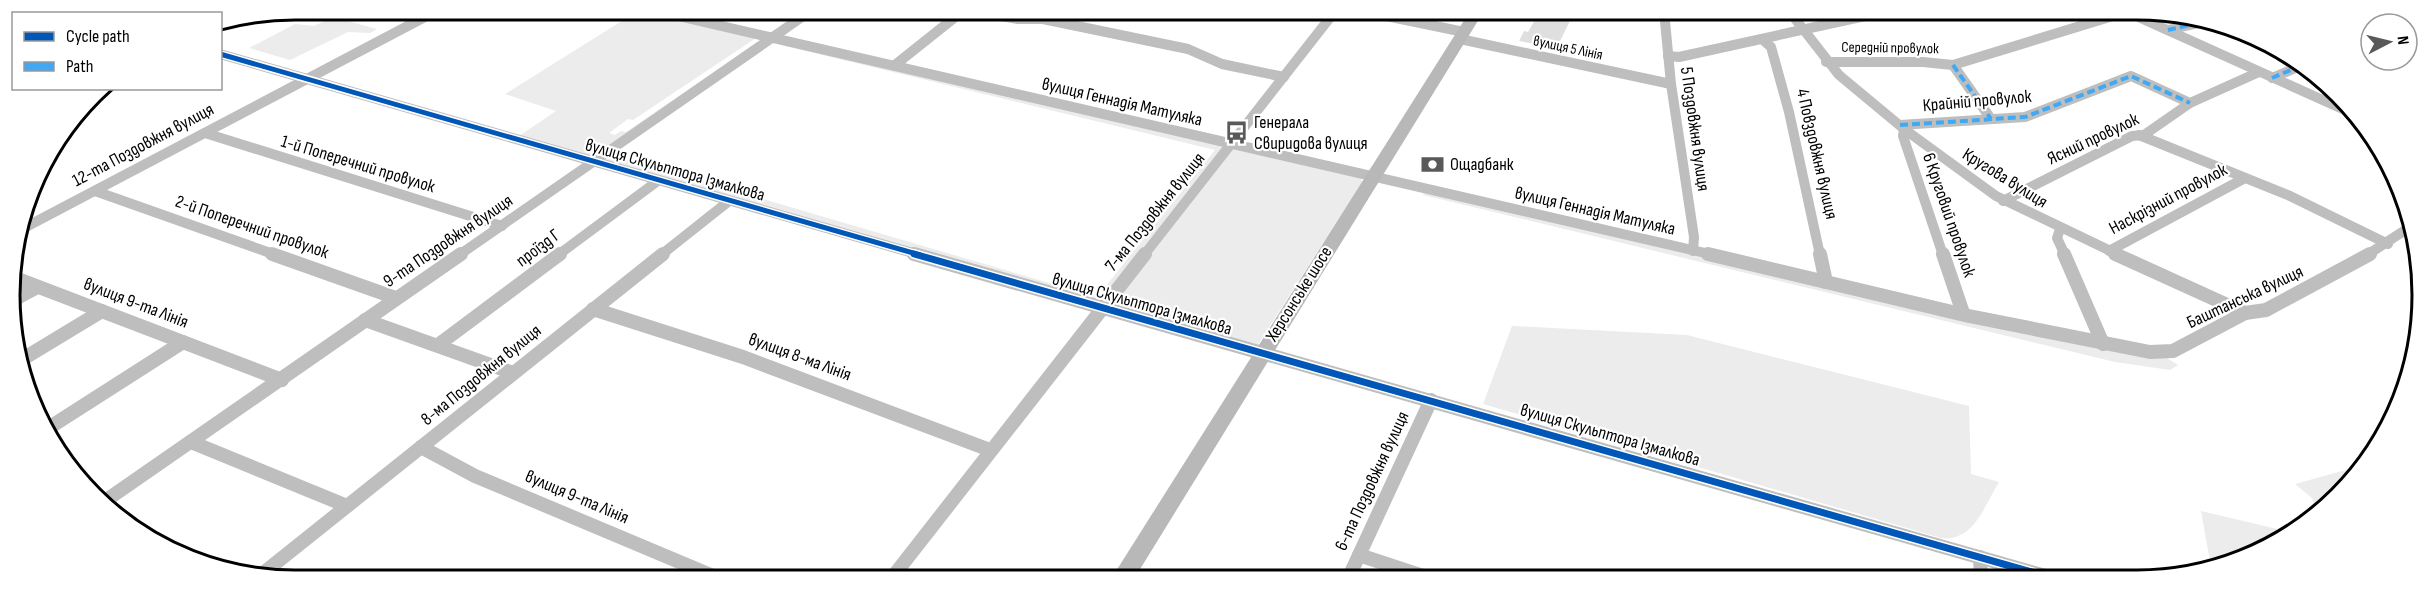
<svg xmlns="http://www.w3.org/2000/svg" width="2431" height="590" viewBox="0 0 2431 590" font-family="'Sofia Sans Condensed',sans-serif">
	<rect width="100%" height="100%" fill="#fff"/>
	<g fill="#ececec" fill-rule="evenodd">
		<path d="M641,9L765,38L594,157L519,136L556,111L505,94ZM756,38L761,40L626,132L621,131L615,135L609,133L628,119L633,120Z"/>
		<polygon points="333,17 377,29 370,33 348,32 290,60 249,48 295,24 314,26"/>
		<polygon points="772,40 1361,178 1362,182 1257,346 605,162 610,154 1097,297 1215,150 769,42"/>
		<polygon points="1425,190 2162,355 2178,365 2170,370 2115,362 1423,195"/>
		<path d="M1512,326L1687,335L1969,406L1971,474L1999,482C1984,506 1974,542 1941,538L1483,404Z"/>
		<polygon points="2360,466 2338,497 2317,512 2312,498 2295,484"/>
		<polygon points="2201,511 2290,532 2262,552 2211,567"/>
	</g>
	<polygon fill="#dfdfdf" points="1540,11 1575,11 1555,51 1546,49 1547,46 1519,41 1524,31 1528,32"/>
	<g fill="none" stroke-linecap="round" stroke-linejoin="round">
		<g stroke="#bebebe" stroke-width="10">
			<polyline points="648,9 1714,255"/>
			<polyline points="969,10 1018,19 1043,19 1188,49 1222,64 1284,77"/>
			<polyline points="1357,10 1464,32"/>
			<polyline points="1664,11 1671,84 1694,237 1693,251"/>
			<polyline points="1789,11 1839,75 1904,129 1996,196 2119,255"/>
			<polyline points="2125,11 2356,115"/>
			<polyline points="2168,30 2203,22"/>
			<polyline points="1460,39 1671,84"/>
			<polyline points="1762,39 1771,47 1789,112 1820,255"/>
			<polyline points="220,54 920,255"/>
			<polyline points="1668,56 1679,57 1888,11"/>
			<polyline points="1826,62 1923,62 1953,65 2126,12"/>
			<polyline points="895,65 964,10"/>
			<polyline points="1953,65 1991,119"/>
			<polyline points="2272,78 2300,66"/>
			<polyline points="1900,125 2025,117 2131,76 2190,103"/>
			<polyline points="1904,129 1903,136 1943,255"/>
			<polyline points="205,133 502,226"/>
			<polyline points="2139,135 2290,196 2388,244"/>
			<polyline points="95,191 276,255"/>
			<polyline points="2003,201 2132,136 2144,135 2190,103 2259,72"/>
			<polyline points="22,229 440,9"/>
			<polyline points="2060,229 2057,238 2065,255"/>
			<polyline points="2109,251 2245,178"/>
			<polyline points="459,255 812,10"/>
			<polyline points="558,255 659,180"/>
			<polyline points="661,255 729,201"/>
			<polyline points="1144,255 1336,10"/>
			<polyline points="2367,255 2413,225"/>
		</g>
		<g stroke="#bebebe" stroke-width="14">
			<polyline points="272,254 396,298"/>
			<polyline points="914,254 2056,579"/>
			<polyline points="1708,254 1969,316 2150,352 2173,351 2245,313 2266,310 2370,254"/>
			<polyline points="1820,254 1826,282"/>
			<polyline points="1943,254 1963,313"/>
			<polyline points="2064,254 2103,344"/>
			<polyline points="2115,254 2245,313"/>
			<polyline points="10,276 282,380"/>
			<polyline points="13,300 37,287"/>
			<polyline points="593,309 743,357 990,450"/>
			<polyline points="365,320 513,373"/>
			<polyline points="438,345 560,254"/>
			<polyline points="21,360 102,311"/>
			<polyline points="47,429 183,342"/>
			<polyline points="191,442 347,506"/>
			<polyline points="421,447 475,476 720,579"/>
			<polyline points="105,501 461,254"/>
			<polyline points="1359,555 1432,579"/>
			<polyline points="1980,557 1981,579"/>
			<polyline points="257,578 663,254"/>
			<polyline points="891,579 1145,254"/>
			<polyline points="1348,579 1431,400"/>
		</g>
		<polygon fill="#b8b8b8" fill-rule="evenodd" points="1470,11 1484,11 1134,579 1111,579"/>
		<polyline stroke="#bebebe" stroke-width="1.5" points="886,579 1336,10"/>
		<g stroke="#3fa9f5" stroke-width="4" stroke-dasharray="8 4" stroke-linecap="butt">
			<polyline points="2168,30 2203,22"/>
			<polyline points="1953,65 1991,119"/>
			<polyline points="2272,78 2300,66"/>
			<polyline points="1900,125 2025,117 2131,76 2190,103"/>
		</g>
		<defs>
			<polyline id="cycleway-far1" points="220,54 920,255"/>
			<polyline id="cycleway" points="914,254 2056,579"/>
		</defs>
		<use href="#cycleway-far1" stroke="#fff" stroke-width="8"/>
		<use href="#cycleway" stroke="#fff" stroke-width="10"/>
		<use href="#cycleway-far1" stroke="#0057b8" stroke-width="5"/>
		<use href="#cycleway" stroke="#0057b8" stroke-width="7"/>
	</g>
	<defs>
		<symbol id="bus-bare" viewBox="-9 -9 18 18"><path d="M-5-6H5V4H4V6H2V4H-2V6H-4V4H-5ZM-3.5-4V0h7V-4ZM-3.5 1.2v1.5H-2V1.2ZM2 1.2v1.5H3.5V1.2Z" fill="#595959" stroke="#fff" stroke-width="2.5" paint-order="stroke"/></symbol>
		<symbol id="bank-bare" viewBox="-9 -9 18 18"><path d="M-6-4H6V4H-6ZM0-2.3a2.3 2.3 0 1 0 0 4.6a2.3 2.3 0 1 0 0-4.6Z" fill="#595959" stroke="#fff" stroke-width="2.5" paint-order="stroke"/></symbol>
	</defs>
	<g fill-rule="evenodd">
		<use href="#bus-bare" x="1220" y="116" width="33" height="33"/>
		<use href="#bank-bare" x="1416" y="148" width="33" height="33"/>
	</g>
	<g text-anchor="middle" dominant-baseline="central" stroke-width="4.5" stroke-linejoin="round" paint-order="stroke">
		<g font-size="15" fill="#000" stroke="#fff">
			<text transform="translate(1568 48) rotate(12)">вулиця 5 Лінія</text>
			<text transform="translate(1890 48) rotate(1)">Середній провулок</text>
		</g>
		<g font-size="18" fill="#000" stroke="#fff">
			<text transform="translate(1977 101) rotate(-5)">Крайній провулок</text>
			<text transform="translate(1122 102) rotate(13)">вулиця Геннадія Матуляка</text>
			<text transform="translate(1695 129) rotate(82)">5 Поздовжня вулиця</text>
			<text transform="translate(2093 139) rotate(-25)">Ясний провулок</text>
			<text transform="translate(143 145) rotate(-28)">12-та Поздовжня вулиця</text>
			<text transform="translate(1817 154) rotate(77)">4 Повздовжня вулиця</text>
			<text transform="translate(358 164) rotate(17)">1-й Поперечний провулок</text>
			<text transform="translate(675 170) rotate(16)">вулиця Скульптора Ізмалкова</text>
			<text transform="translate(2005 178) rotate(32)">Кругова вулиця</text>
			<text transform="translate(2168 199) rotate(-28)">Наскрізний провулок</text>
			<text transform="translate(1595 211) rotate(13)">вулиця Геннадія Матуляка</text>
			<text transform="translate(1155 212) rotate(-51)">7-ма Поздовжня вулиця</text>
			<text transform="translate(1949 215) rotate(71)">6 Круговий провулок</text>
			<text transform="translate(252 227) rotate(19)">2-й Поперечний провулок</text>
			<text transform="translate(448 241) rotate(-34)">9-та Поздовжня вулиця</text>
			<text transform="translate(538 248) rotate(-37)">проїзд Г</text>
			<text transform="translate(1299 294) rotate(-58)">Херсонське шосе</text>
			<text transform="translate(2245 297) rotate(-25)">Баштанська вулиця</text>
			<text transform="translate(136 303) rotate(21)">вулиця 9-та Лінія</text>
			<text transform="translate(1142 304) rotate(16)">вулиця Скульптора Ізмалкова</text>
			<text transform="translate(800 357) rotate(20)">вулиця 8-ма Лінія</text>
			<text transform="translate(481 375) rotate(-39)">8-ма Поздовжня вулиця</text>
			<text transform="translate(1610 435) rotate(16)">вулиця Скульптора Ізмалкова</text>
			<text transform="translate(1372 481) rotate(-65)">6-та Поздовжня вулиця</text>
			<text transform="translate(577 497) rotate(23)">вулиця 9-та Лінія</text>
		</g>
		<g font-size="18" fill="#000" stroke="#fff" text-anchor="start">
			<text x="1254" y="122">Генерала<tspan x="1254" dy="21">Свиридова вулиця</tspan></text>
			<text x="1450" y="164">Ощадбанк</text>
		</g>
	</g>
	<path d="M0 0H2431V590H0ZM295 20H2137A275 275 0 0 1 2412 295V295A275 275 0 0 1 2137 570H295A275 275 0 0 1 20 295V295A275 275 0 0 1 295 20Z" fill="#fff" fill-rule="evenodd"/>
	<path fill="none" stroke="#000" stroke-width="3" d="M295 20H2137A275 275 0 0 1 2412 295V295A275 275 0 0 1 2137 570H295A275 275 0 0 1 20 295V295A275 275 0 0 1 295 20Z"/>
	<rect x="12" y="12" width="210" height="78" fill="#ffffff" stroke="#999999" stroke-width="1.5"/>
	<rect x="24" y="32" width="30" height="9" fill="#0057b8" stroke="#999999" stroke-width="1.5"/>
	<text x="66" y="42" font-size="18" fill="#000000">Cycle path</text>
	<rect x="24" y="62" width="30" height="9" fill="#3fa9f5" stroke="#999999" stroke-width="1.5"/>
	<text x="66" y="72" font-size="18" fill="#000000">Path</text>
	<g transform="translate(2389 42) rotate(83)"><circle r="28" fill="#ffffff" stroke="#999999" stroke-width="1.5"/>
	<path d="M0-4.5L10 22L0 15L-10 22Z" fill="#595959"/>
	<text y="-9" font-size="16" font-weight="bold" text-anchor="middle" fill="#000000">N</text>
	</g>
</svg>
